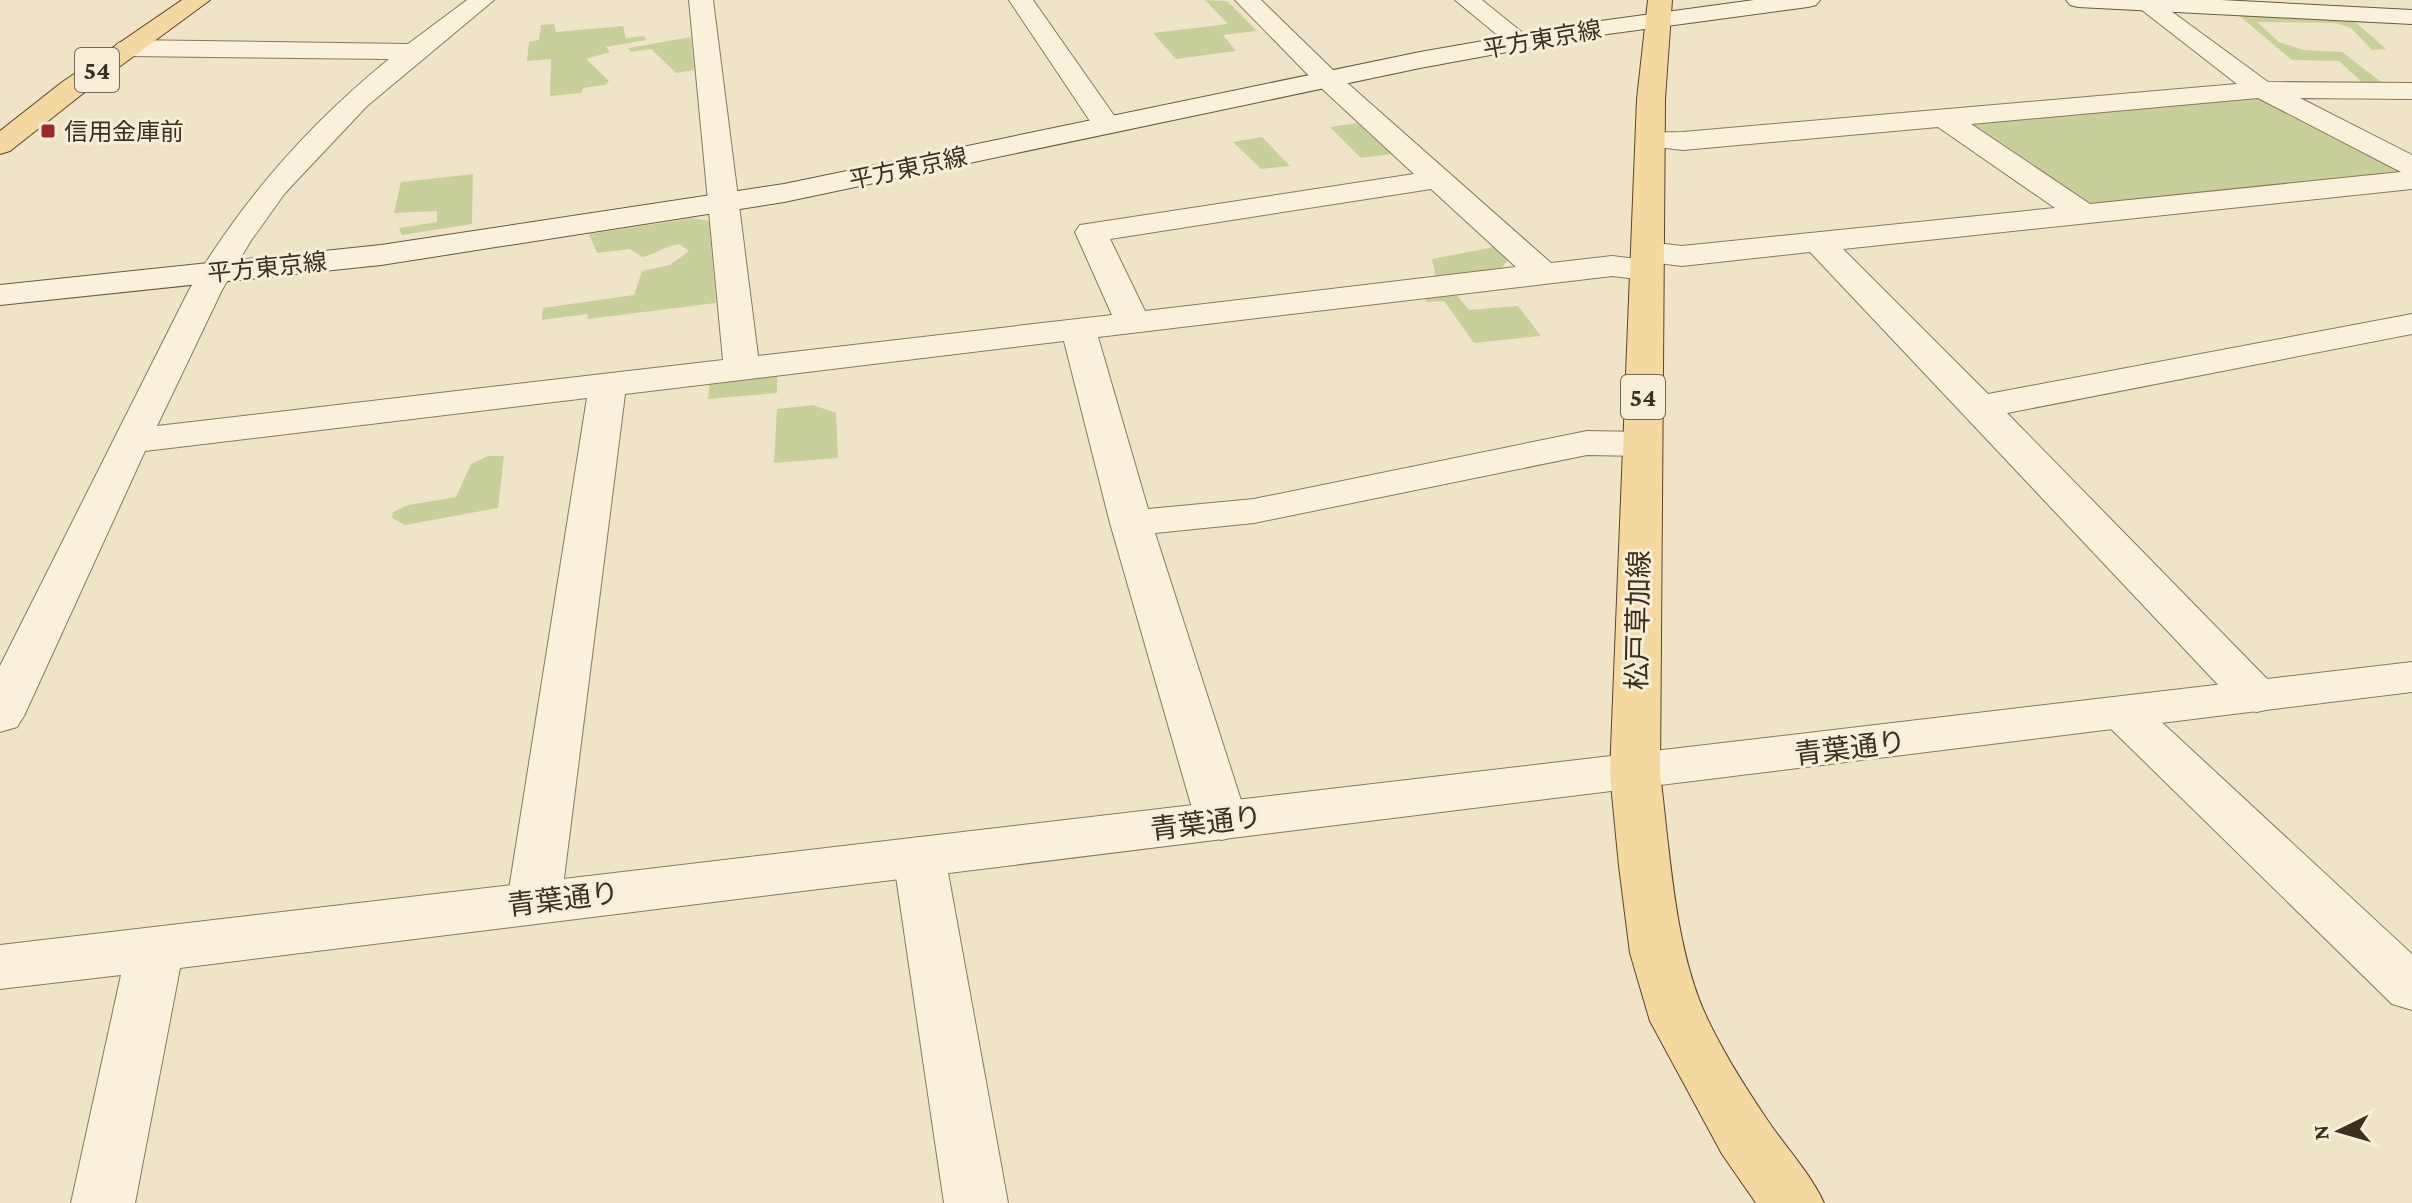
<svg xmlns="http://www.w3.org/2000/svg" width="2412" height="1203" viewBox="0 0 2412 1203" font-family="'Crimson Pro','Noto Sans JP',serif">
	<rect width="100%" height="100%" fill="#f0e4c8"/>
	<g fill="#c9cf9b">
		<polygon points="1205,0 1227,1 1257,31 1223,35 1236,51 1176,59 1153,33 1228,24"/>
		<polygon points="2236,13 2352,19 2386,49 2372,50 2351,28 2336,23 2257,22 2279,42 2303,50 2342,52 2384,84 2364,84 2339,61 2292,60"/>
		<polygon points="554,24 556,32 623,26 626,38 644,36 646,40 606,47 610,52 586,59 609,81 605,85 583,88 581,93 550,96 551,59 527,61 529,42 539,40 541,25"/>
		<polygon points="691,37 694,70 676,73 651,49 631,52 628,48"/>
		<polygon points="2246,97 2266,101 2398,168 2398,175 2097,205 2078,201 1970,128 1974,122"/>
		<polygon points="1357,123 1391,154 1361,158 1330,127"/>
		<polygon points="1262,137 1290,166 1261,169 1233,142"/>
		<polygon points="473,174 472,224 402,235 399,228 437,222 437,211 394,213 401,182"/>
		<path d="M693,218L709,221L716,303L588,319L587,314L542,320L543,308L634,295L642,271L670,265L689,251L679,244C664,246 657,254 642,257L630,249L597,253L589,234Z"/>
		<polygon points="1494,247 1508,260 1499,271 1436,278 1432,259"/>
		<polygon points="1455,293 1469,310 1518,306 1541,336 1474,343 1444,301 1427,302 1423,296"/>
		<polygon points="777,373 777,393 708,399 710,381"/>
		<polygon points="813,405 836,413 838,458 774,463 777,409"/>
		<polygon points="488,456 504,456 498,508 405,525 392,518 393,512 408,505 456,497 471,464"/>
	</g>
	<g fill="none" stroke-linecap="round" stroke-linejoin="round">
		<defs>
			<g id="minor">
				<path d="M467,0H494L367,106L285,193L250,242L222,290L157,426L723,360L689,0H713L758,356L1112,315L1075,232L1080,225L1414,174L1318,85L1235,0H1261L1336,73L1551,263L1612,256L1637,259L1632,252L1637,245L1648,242L1682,246L2055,208L1938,127L1683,150L1640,145L1636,139L1640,133L1683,132L2237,84L2129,0H2156L2268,82L2412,83V99L2300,98L2412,155V189L1843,249L1988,394L2412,314V334L2007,413L2274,686L2281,697L2274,708L2257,712L2240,708L1810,252L1682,266L1658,263L1663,270L1659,277L1647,280L1612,276L1098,337L1148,509L1254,499L1587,431L1642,432L1656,436L1661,444L1656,452L1642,456L1587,455L1254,523L1155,533L1248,822L1240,835L1222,840L1204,835L1196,822L1110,523L1064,341L625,394L561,902L553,916L534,922L515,916L507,902L587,398L145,451L24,716L17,727L0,732V666L189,290C241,201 308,125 389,59L127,56L118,53L114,48L118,43L127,40L408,44ZM2258,98L2401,172L2090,204L1971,124ZM1431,189L1516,267L1145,311L1110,239Z"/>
				<polygon points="1009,0 1033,0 1120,124 1116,130 1106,132 1096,130"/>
				<polygon points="1455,0 1482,0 1534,42 1530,47 1512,47"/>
				<polygon points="2124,698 2141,703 2412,954 2412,1010 2392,1004 2107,725 2100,714 2107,703"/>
				<polygon points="919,837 938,843 945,856 1008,1203 944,1203 893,856 900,843"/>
			</g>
			<polygon id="tertiary" points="2412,662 2412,692 180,968 135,1203 71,1203 121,975 0,989 0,945"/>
			<g id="secondary">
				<polygon points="1754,0 1820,0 1816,5 1808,7 1593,36 1420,68 784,202 381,265 0,305 0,285 381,245 784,184 1420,52 1593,22"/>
				<polygon points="2066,0 2221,0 2412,10 2412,24 2078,7 2070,5"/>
			</g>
			<g id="primary">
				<polygon points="182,0 210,0 81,95 10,151 0,154 0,131 61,83"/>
				<path d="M1648,0H1672L1665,99L1660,774C1670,851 1674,948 1707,1018C1723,1052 1745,1087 1766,1118C1785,1147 1809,1171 1824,1203H1756L1722,1154L1650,1021L1630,953L1619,866L1610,774L1637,99Z"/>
			</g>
		</defs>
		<use href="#minor" stroke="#8d765c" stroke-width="2"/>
		<use href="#tertiary" stroke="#8d765c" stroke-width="2"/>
		<use href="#secondary" stroke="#6f573f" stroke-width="2"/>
		<use href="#primary" stroke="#5b4430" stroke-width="2"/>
		<use href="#minor" fill="#faf1dc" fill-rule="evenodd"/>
		<use href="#tertiary" fill="#faf1dc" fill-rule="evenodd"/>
		<use href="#secondary" fill="#faf1dc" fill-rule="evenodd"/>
		<use href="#primary" fill="#f3d9a0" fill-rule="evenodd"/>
	</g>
	<rect fill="#9e2a2b" stroke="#f7eed8" stroke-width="3" x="40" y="123" width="16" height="16" rx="4"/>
	<g text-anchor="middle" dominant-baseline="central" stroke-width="6" stroke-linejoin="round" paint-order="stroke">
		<g font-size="24" fill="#3d2e20" stroke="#f7eed8">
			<text transform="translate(1542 39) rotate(-10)">平方東京線</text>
			<text transform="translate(908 168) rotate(-12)">平方東京線</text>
			<text transform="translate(267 267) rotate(-6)">平方東京線</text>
		</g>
		<g font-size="24" fill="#3d2e20" stroke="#f7eed8" text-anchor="start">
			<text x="64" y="131">信用金庫前</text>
		</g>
		<g fill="#f7eed8" stroke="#756857" stroke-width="2">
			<rect x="75" y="48" width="44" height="44" rx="6"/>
			<rect x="1621" y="375" width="44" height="44" rx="6"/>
		</g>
		<g font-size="26" font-weight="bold" fill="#3d2e20">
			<text x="97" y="70">54</text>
			<text x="1643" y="397">54</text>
		</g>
		<g font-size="28" fill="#3d2e20" stroke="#f7eed8">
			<text transform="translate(1638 620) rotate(-89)">松戸草加線</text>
			<text transform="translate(1850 748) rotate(-7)">青葉通り</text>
			<text transform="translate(1206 823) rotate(-7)">青葉通り</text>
			<text transform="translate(563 899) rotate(-7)">青葉通り</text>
		</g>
	</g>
	<g transform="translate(2340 1131) rotate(265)" stroke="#f7eed8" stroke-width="6" paint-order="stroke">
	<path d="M0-6L14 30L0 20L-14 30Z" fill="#3d2e20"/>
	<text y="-12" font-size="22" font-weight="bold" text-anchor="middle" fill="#3d2e20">N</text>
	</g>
</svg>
